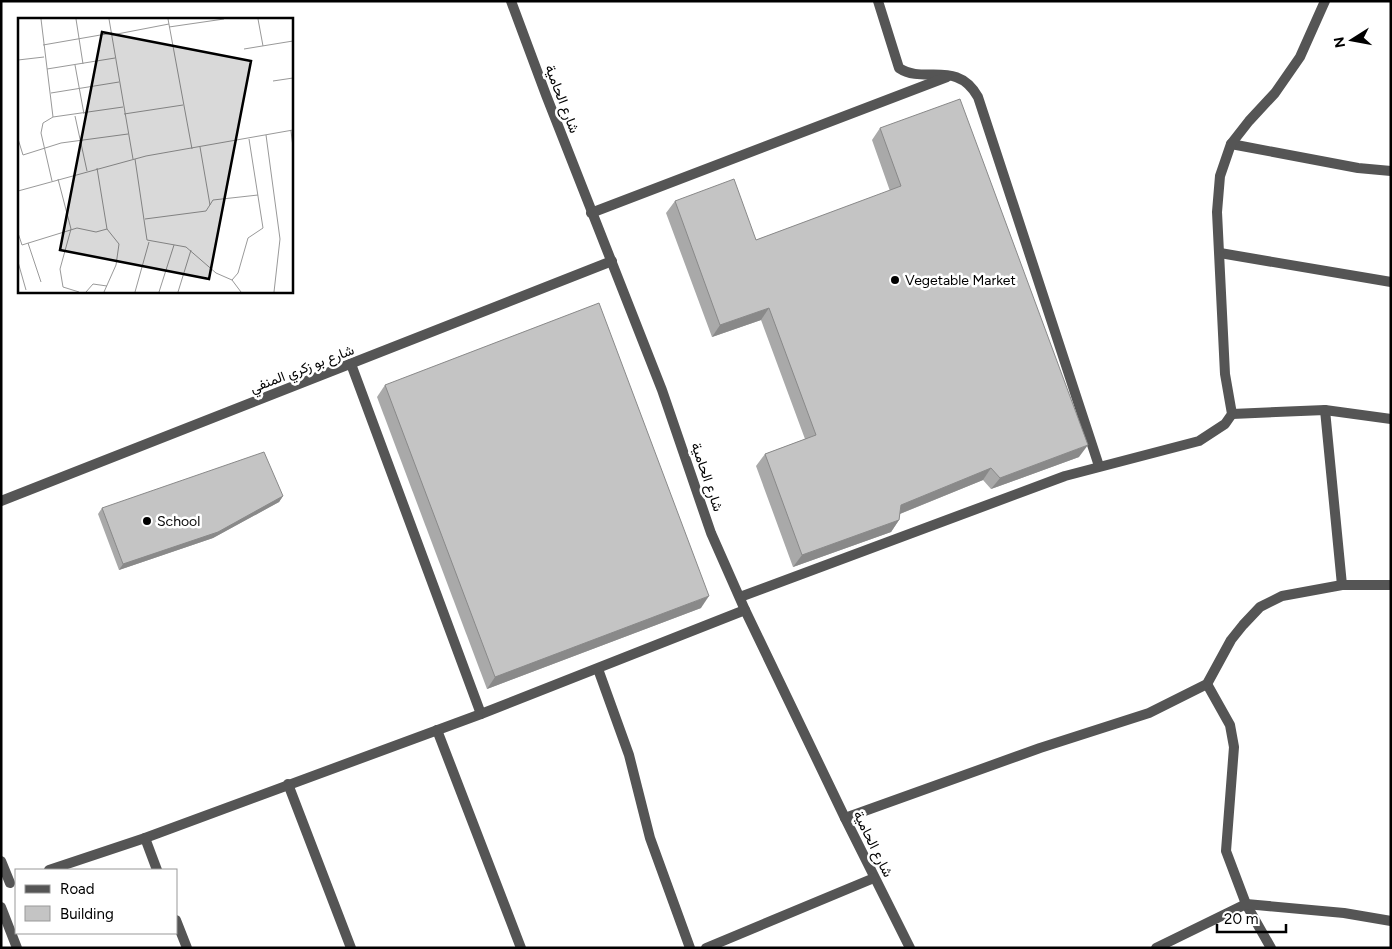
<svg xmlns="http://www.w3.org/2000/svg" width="1392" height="949" viewBox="0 0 1392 949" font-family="Figtree,Vazirmatn,sans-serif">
	<rect width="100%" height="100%" fill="#fff"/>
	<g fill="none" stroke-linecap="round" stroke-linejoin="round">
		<polyline stroke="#555" stroke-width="10" points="1325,410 1342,585"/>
		<g stroke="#555" stroke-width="10">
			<polyline points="511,1 546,95 662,390 711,533 745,610 845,818 910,948"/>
			<path d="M878,1L899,68C924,85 957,59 978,97L1099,466"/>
			<polyline points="1231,144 1358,168 1391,171"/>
			<polyline points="591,213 947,77"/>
			<polyline points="1220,253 1391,282"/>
			<polyline points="351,364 481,714"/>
			<polyline points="1232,414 1325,410 1391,419"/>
			<polyline points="1,501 612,261"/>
			<polyline points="740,597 1065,476 1199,441 1225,424 1232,414 1225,374 1217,212 1220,176 1231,144 1249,121 1275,93 1300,57 1325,1"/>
			<polyline points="598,669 629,755 650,838 690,948"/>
			<polyline points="1207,684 1230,725 1234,747 1226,851 1246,904 1271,948"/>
			<polyline points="437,730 521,948"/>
			<polyline points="288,784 351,948"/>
			<polyline points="845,818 1040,748 1149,713 1207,684 1231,640 1243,625 1260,607 1282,596 1342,585 1391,585"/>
			<polyline points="145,838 157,870"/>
			<polyline points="1,861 10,883"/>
			<polyline points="49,870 145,838 481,714 745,610"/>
			<polyline points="1,907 17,948"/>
			<polyline points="176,920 187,948"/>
			<polyline points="706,948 874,878"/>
			<polyline points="1156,948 1246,904 1344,913 1391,921"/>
		</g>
	</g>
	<g fill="#a9a9a9">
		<polygon points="880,128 1079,457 991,489 983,480 900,514 899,520 891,532 793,567 756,466 765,454 805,439 761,320 712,337 666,213 675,201 756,240 890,191 872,140"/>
		<polygon points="385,385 701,608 487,689 377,397"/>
		<polygon points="283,496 279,502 213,538 119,570 98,514 102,508"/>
	</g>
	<g fill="#898989">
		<polygon points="769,308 761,320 712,337 720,325"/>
		<polygon points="1088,445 1079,457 991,489 1000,478"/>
		<polygon points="991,468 983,480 892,517 901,505"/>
		<polygon points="283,496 279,502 213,538 119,570 123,564"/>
		<polygon points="899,520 891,532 793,567 802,555"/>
		<polygon points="709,596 701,608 487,689 495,677"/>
	</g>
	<g fill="#c4c4c4" stroke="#898989">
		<polygon points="960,99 1088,445 1000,478 991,468 901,505 899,520 802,555 765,454 816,435 769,308 720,325 675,201 734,179 756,240 901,186 880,128"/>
		<polygon points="599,303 709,596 495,677 385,385"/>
		<polygon points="264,452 283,496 218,532 123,564 102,508"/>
	</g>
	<g fill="#000" stroke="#fff" stroke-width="2">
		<circle cx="895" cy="280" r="5"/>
		<circle cx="147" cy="521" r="5"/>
	</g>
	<g text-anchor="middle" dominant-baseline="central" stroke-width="5" stroke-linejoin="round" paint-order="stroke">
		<g font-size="14" fill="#000" stroke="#fff">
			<text transform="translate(562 99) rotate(69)">شارع الحامية</text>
			<text transform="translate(302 369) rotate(-21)">شارع بو زكري المنفي</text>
			<text transform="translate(707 477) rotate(71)">شارع الحامية</text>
			<text transform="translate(873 844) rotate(64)">شارع الحامية</text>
		</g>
		<g font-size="14" fill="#000" stroke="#fff" text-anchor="start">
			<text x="905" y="280">Vegetable Market</text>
			<text x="157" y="521">School</text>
		</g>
	</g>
	<g transform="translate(18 18)">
		<rect width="275" height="275" fill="#fff"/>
		<path fill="none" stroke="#999" stroke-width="1" d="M23,1L35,99L25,105L23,115L34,163M58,1L65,46M91,1L115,141M150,1L174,131M240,1L245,28M151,9L206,1M94,17L151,6M25,27L94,15M226,31L275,23M0,42L26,39M57,47L66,96M29,51L97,40M255,63L275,60M33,75L101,64M106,96L165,87M57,98L69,153M35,99L105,89M273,113L275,129M248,117L262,221L256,274M0,121L5,137L43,125L110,116M182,129L192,187M117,141L129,222L168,229L198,255L214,262L220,255L230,220L245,210L231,121M79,150L89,211L101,226L98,247L86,274M40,161L53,211L42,251L45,269L61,274M0,173L128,138L275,112M127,201L188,193L195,182L240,177M0,215L4,227L59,210L78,214L89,211M10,225L23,264M0,244L8,272M214,262L223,274M68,274L75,266L89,268M117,274L131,224M141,274L156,227M160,274L173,232"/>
		<path fill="#000" fill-opacity="0.15" stroke="#000" stroke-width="2.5" d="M84,14L233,43L191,261L42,232Z"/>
		<rect width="275" height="275" fill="none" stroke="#000" stroke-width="2.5"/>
	</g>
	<rect width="1392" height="949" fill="none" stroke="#000000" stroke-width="5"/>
	<rect x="15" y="869" width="162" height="65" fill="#ffffff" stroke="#999999"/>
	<rect x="25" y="885" width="25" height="8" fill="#555555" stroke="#999999"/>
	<text x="60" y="894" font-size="15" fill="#000000">Road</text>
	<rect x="25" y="906" width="25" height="15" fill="#c4c4c4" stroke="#999999"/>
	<text x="60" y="919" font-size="15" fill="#000000">Building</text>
	<g transform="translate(1352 40) rotate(259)" stroke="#ffffff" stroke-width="4" paint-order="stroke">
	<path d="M0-4L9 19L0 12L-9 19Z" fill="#000000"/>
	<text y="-8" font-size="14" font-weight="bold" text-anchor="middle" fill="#000000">N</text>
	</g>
	<path d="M1217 924v8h69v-8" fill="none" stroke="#000000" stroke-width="2.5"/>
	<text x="1224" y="924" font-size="15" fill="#000000" stroke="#ffffff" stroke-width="4" paint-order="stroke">20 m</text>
</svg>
